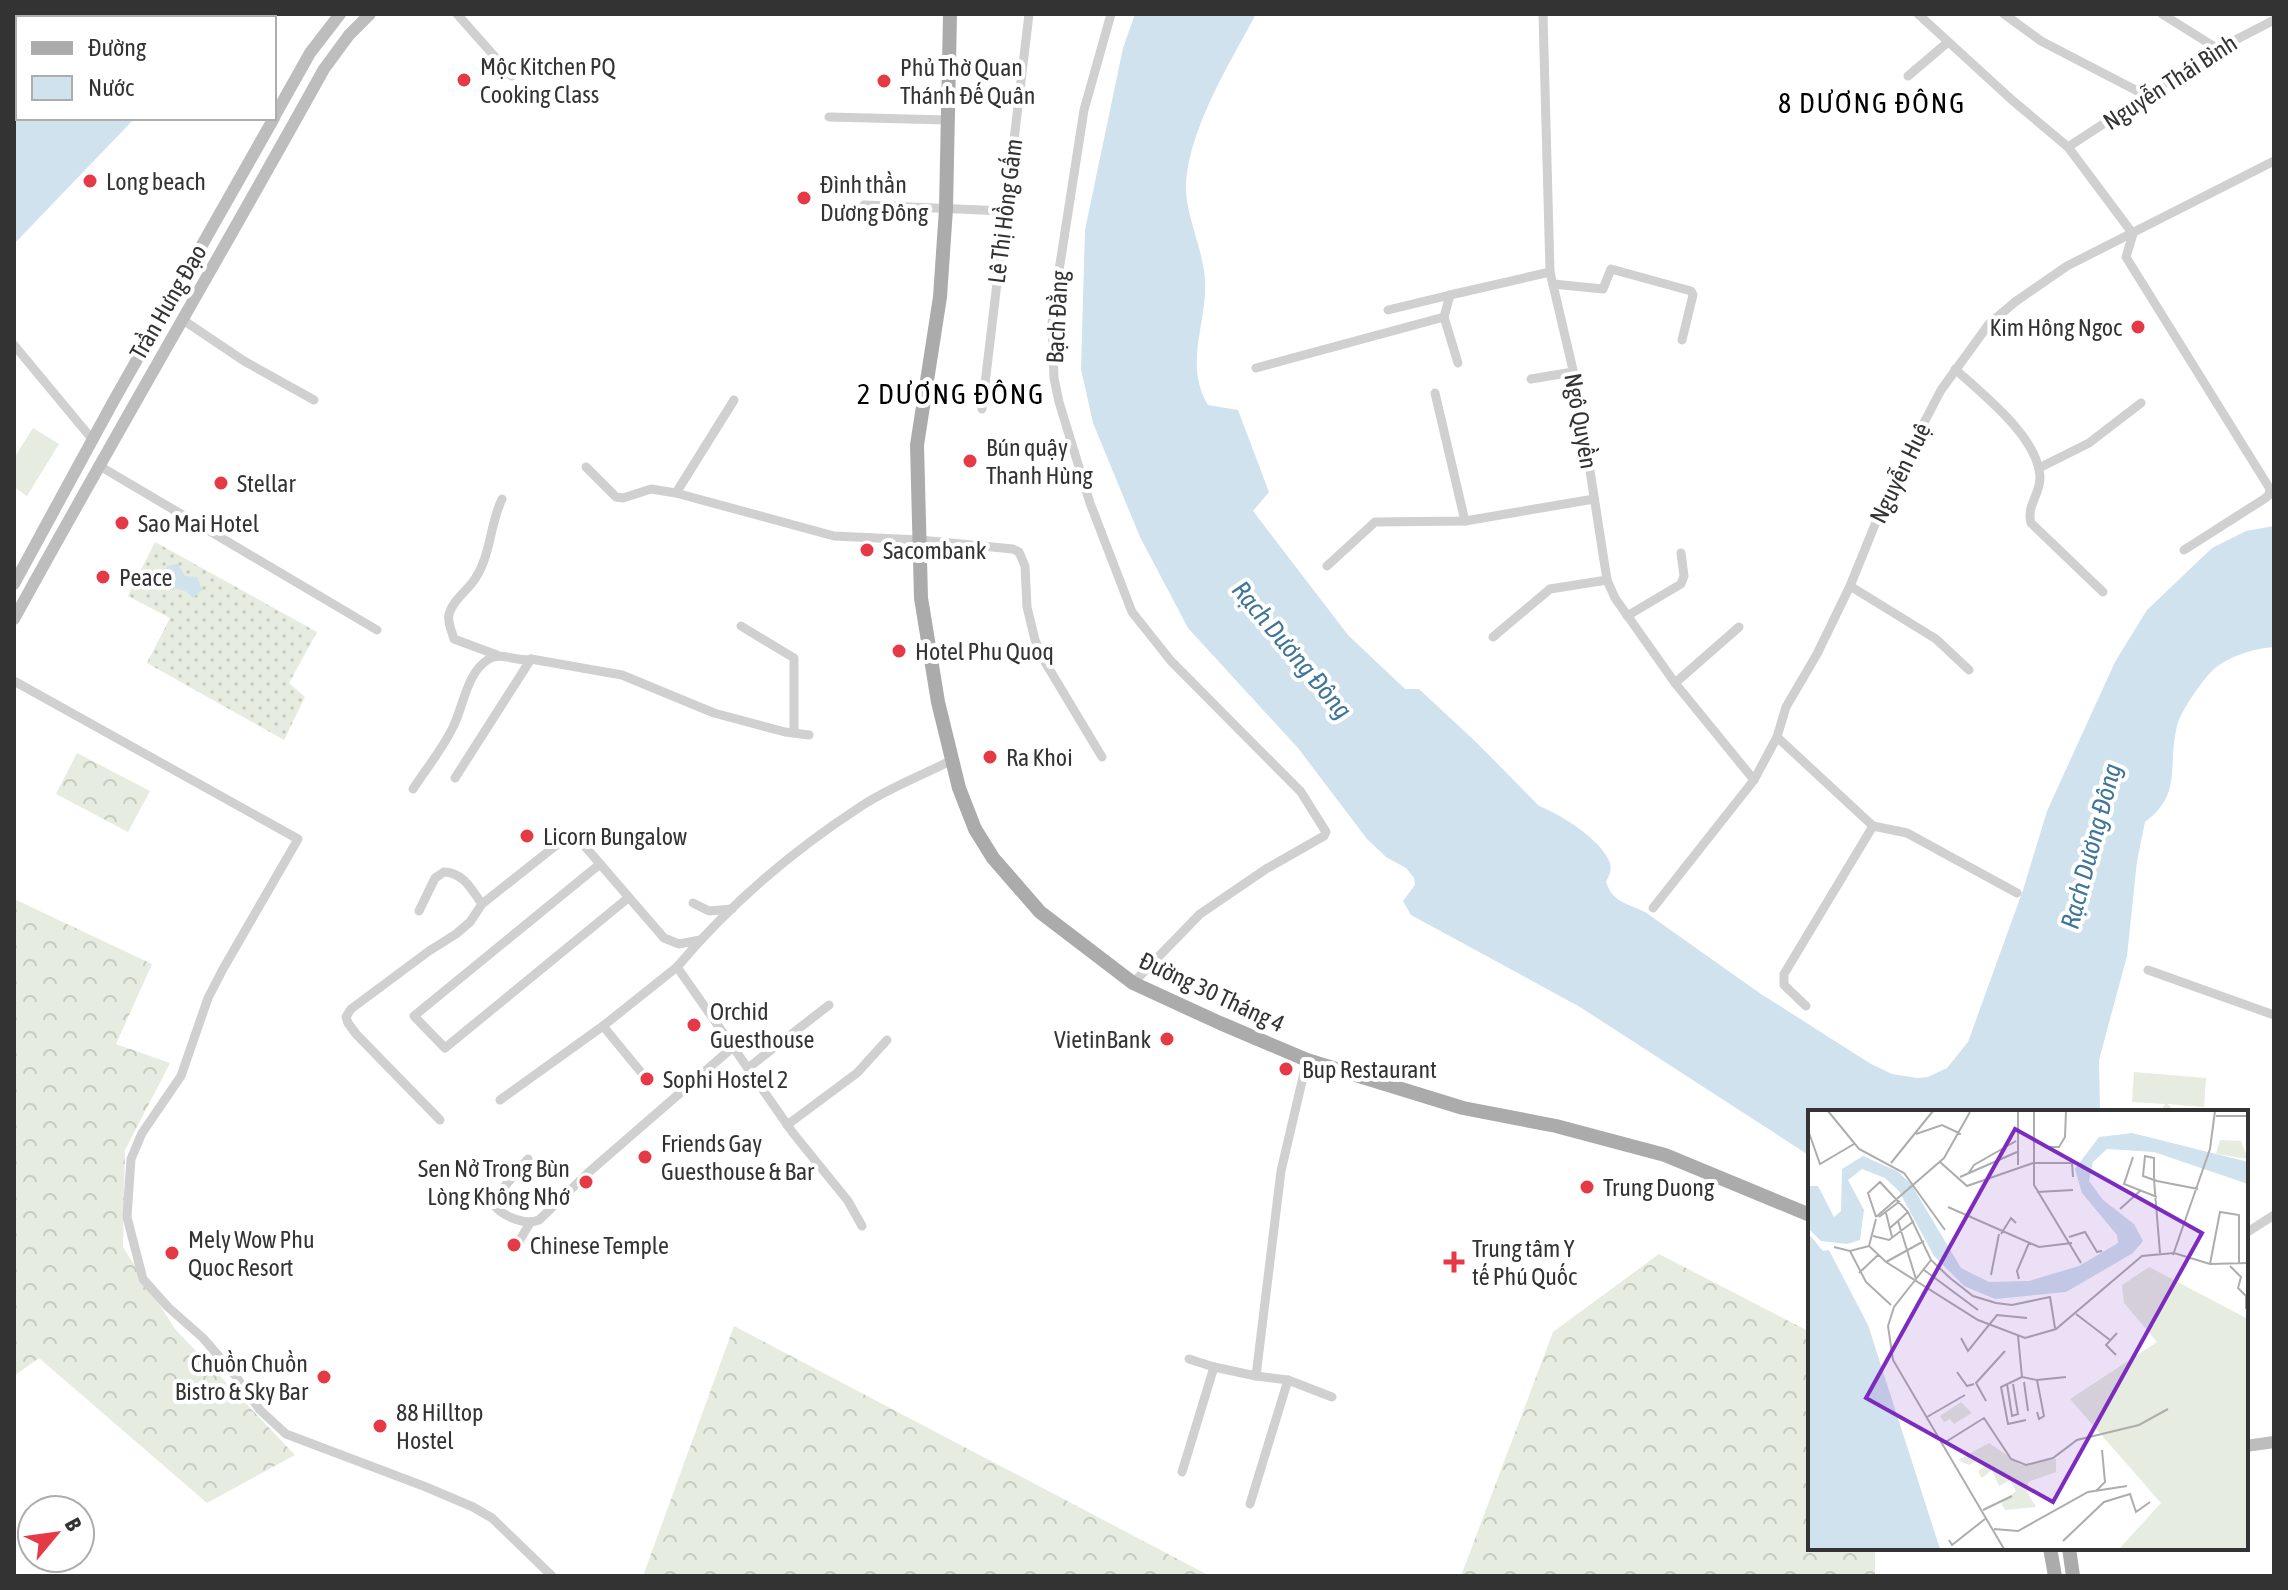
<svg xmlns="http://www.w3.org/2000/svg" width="2288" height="1590" viewBox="0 0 2288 1590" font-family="'Asap Condensed',sans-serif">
	<defs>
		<pattern id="grass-dots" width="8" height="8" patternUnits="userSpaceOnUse" patternTransform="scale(2)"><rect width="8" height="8" fill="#e6ecdf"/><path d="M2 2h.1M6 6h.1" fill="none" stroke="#c6cbc0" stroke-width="1.8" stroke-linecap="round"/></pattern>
		<pattern id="forest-crowns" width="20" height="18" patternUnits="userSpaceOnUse" patternTransform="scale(2)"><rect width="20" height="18" fill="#e6ecdf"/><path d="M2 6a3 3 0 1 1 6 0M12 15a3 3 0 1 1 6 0" fill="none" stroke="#c6cbc0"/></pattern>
	</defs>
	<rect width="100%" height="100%" fill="#fff"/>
	<polygon fill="url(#grass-dots)" points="155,542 317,632 289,683 305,697 284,740 147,663 170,618 128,596"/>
	<g fill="url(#forest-crowns)">
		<polygon points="77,753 150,791 128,832 56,794"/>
		<polygon points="14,899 152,964 116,1044 170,1063 125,1150 123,1247 175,1329 295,1455 207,1503 39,1358 14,1376"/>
		<polygon points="1659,1254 1810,1332 1810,1548 1875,1548 1875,1576 1461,1576 1553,1332"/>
		<polygon points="734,1326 1210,1576 643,1576"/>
	</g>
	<g fill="#e6ecdf">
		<polygon points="33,428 59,444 27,496 14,487 14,458"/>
		<polygon points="2134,1072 2206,1078 2204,1107 2167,1104 2176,1112 2161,1112 2165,1104 2132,1102"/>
	</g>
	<g fill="#cfe2ee">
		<polygon points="14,14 235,14 231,18 18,18 18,118 135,118 14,244"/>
		<path d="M1135,14H1256C1230,63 1179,144 1187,201C1191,227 1203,253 1205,279C1208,321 1183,364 1208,405L1238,410L1269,492L1253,511L1348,635L1405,689H1419L1478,744L1539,806C1560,814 1602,840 1610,863C1612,870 1609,876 1606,882C1613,903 1627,903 1645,912L1761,994L1871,1064L1892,1074L1917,1078L1928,1077L1947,1068L1968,1042L2023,890L2047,811L2115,662L2147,610L2212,548L2246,531L2274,526V647C2255,648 2230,656 2215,668C2203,679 2181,710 2177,726C2167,766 2183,794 2145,822L2137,861L2127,956L2099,1060L2100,1112H1810V1156L1580,1007L1411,915L1403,901L1415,885L1414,878L1406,868L1386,857L1367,839L1298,748L1188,628L1140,537L1093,423L1081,369L1085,230L1123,48Z"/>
		<polygon points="178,564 185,576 197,577 202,590 193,598 187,592 169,586 164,577 167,566"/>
	</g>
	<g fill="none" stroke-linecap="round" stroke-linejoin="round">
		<g stroke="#d0d0d0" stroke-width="9">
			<polyline points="457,14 512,76"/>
			<polyline points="1111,14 1084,110 1055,296 1052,324 1054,378 1059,402 1090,503 1132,612 1171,661 1301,792 1326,832 1324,836 1266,869 1200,914 1133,983"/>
			<polyline points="1543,14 1550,272 1577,387 1607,580 1615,598 1675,683 1754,780"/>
			<polyline points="1918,14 2012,100 2068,147 2133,234 2126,257 2270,489 2269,495 2264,499 2184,550"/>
			<polyline points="2004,14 2041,41 2147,96"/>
			<polyline points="2162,14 2218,49"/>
			<polyline points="1908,76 1948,42"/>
			<polyline points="829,117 948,120"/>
			<polyline points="2068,147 2218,49 2274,20"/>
			<polyline points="864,205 1005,211"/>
			<polyline points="1553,284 1603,289 1611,269 1691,291 1693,295 1682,340"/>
			<polyline points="1388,310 1450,295"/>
			<polyline points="1444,317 1458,363"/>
			<polyline points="183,320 244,361 314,400"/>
			<polyline points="14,345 92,439"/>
			<polyline points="1256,368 1444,317 1450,295 1550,272"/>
			<path d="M1955,369C1983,395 2037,436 2040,476C2041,494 2026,505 2031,523L2103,592"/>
			<polyline points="1531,379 1573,372"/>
			<polyline points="1435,393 1465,521"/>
			<polyline points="734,400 676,493 834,536 920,540 1013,549 1019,552 1025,566 1027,607 1035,640 1045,662 1102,757"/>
			<polyline points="982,409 1029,14"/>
			<polyline points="98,465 377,630"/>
			<polyline points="586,467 616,497 623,498 651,489 676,493"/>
			<polyline points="2039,468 2089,443 2141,403"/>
			<polyline points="1327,566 1375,522 1465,521 1594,499"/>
			<polyline points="1850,586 1936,639 1969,670"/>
			<polyline points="1627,616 1681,584 1684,576 1681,553"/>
			<polyline points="741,626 794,658 794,733"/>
			<polyline points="1493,637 1550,589 1607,580"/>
			<path d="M497,655L454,639C452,631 447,623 449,614C453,601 464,593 472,583C491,559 489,526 502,499"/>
			<polyline points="14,681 298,839 223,969 208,998 181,1076 142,1133 131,1159 127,1217 143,1279 168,1307 203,1338 234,1374 260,1410 286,1434 426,1487 473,1507 492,1518 552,1576"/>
			<polyline points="1675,683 1739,627"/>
			<polyline points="1777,737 1873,826 1784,974 1784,985 1806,1006"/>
			<polyline points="455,778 531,659"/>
			<path d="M413,789C426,769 444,747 454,725C464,704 467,672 489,659C502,651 517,663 531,659L622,675L714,713L785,732L809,735"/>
			<polyline points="1873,826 1907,833 2017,893"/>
			<polyline points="600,864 414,1016 445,1048 628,898"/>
			<polyline points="693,903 709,911 732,909"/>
			<polyline points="1653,908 1754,780 1777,737 1786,707 1817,654 1850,586 1889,490 1941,390 1989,324 2015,302 2067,266 2274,161"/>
			<path d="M419,911L435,878L444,872C464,873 471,889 482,904"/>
			<polyline points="2148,970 2274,1015"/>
			<polyline points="603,1026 640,1071"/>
			<polyline points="733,1047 793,1133 848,1201 862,1226"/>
			<polyline points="748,1068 829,1005"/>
			<polyline points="500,1100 603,1026 677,967"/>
			<polyline points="440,1120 356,1034 348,1023 346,1017 351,1009 429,951 456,934 470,922 482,904 564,839 576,836 664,938 679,944 700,940"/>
			<polyline points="787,1125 857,1073 887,1040"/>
			<path d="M528,1159L492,1201C498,1215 524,1226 539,1220L589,1172L733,1047L677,967C729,905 795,849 863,805C891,787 923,775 952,760"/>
			<polyline points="2246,1233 2274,1215"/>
			<polyline points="518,1243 530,1223"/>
			<polyline points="1189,1359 1214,1367"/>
			<polyline points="1256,1376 1281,1171 1307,1060"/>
			<polyline points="1182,1472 1214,1367 1256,1376 1288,1380 1332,1397"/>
			<polyline points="1250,1504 1288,1380"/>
		</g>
		<g stroke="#bdbdbd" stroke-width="12">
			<polyline points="274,117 310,53 340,14"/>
			<polyline points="14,584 113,402 274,118"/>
			<path d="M14,619C115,435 222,253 324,69L349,35L370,14"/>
			<polyline points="2246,1446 2274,1442"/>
		</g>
		<g stroke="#ababab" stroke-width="14">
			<polyline points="950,14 946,209 940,297 917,445 921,598 938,702 959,788 975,829 993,858 1040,912 1133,983 1220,1023 1307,1060 1463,1108 1556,1126 1665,1155 1810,1215"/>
			<polyline points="2050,1548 2055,1576"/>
			<polyline points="2069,1548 2073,1576"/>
		</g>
	</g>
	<g fill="#e63946" stroke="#fff" stroke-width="3">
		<circle cx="464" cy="80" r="8"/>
		<circle cx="884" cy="81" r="8"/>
		<circle cx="90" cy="181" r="8"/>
		<circle cx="804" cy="198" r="8"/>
		<circle cx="2138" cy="327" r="8"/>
		<circle cx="970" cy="461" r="8"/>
		<circle cx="221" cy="483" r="8"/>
		<circle cx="122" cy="523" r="8"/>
		<circle cx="867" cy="550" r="8"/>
		<circle cx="103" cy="577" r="8"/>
		<circle cx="899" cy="651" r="8"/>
		<circle cx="990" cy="757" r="8"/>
		<circle cx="527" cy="836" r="8"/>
		<circle cx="694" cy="1025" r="8"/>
		<circle cx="1167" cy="1039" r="8"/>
		<circle cx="1286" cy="1069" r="8"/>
		<circle cx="647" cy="1079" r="8"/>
		<circle cx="645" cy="1157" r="8"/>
		<circle cx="586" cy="1182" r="8"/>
		<circle cx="1587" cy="1187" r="8"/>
		<circle cx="514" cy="1245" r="8"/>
		<circle cx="172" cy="1253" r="8"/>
		<path d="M1450 1250h8v8h8v8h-8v8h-8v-8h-8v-8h8z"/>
		<circle cx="324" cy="1377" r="8"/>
		<circle cx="380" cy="1426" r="8"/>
	</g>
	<g text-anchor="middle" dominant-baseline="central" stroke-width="8" stroke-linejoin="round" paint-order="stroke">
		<g font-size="24" fill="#333" stroke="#fff" text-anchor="start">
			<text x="480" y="66">Mộc Kitchen PQ<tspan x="480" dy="28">Cooking Class</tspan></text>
			<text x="900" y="67">Phủ Thờ Quan<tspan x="900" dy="28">Thánh Đế Quân</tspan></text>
			<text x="106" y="181">Long beach</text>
			<text x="820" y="184">Đình thần<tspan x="820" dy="28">Dương Đông</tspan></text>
			<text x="2122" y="327" text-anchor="end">Kim Hông Ngoc</text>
			<text x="986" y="447">Bún quậy<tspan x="986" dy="28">Thanh Hùng</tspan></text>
			<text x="237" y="483">Stellar</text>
			<text x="138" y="523">Sao Mai Hotel</text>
			<text x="883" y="550">Sacombank</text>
			<text x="119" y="577">Peace</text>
			<text x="915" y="651">Hotel Phu Quoq</text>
			<text x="1006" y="757">Ra Khoi</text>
			<text x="543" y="836">Licorn Bungalow</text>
			<text x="710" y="1011">Orchid<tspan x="710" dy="28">Guesthouse</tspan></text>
			<text x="1151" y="1039" text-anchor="end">VietinBank</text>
			<text x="1302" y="1069">Bup Restaurant</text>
			<text x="663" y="1079">Sophi Hostel 2</text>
			<text x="661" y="1143">Friends Gay<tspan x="661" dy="28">Guesthouse &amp; Bar</tspan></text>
			<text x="570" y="1168" text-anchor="end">Sen Nở Trong Bùn<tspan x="570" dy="28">Lòng Không Nhớ</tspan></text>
			<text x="1603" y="1187">Trung Duong</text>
			<text x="188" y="1239">Mely Wow Phu<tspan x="188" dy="28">Quoc Resort</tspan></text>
			<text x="530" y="1245">Chinese Temple</text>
			<text x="1472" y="1248">Trung tâm Y<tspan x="1472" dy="28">tế Phú Quốc</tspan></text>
			<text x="308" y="1363" text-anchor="end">Chuồn Chuồn<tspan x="308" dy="28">Bistro &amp; Sky Bar</tspan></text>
			<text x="396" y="1412">88 Hilltop<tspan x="396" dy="28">Hostel</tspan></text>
		</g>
		<g font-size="24" fill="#333" stroke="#fff">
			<text transform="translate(2170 82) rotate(-33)">Nguyễn Thái Bình</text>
			<text transform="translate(1005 211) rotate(-83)">Lê Thị Hồng Gấm</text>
			<text transform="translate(168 302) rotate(-60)">Trần Hưng Đạo</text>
			<text transform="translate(1057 317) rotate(-87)">Bạch Đằng</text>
			<text transform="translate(1581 421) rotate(80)">Ngô Quyền</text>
			<text transform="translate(1900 473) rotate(-64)">Nguyễn Huệ</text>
			<text transform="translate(1212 992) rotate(25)">Đường 30 Tháng 4</text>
		</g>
		<g font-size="26" font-style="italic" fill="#3f7597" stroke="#fff">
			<text transform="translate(1292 650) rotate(50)">Rạch Dương Đông</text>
			<text transform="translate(2091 846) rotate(-75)">Rạch Dương Đông</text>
		</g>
		<g font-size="28" letter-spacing="2" fill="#000" stroke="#fff">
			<text x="1872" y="103">8 DƯƠNG ĐÔNG</text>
			<text x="951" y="394">2 DƯƠNG ĐÔNG</text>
		</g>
	</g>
	<g transform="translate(1808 1110)">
		<rect width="440" height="440" fill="#fff"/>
		<path d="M153,292L164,303L146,314L142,309L136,312L132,306Z" fill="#e6ecdf"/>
		<path d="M412,30L433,31L440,49L408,44ZM341,157L440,209V439H311L353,393L262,289L349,232L316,193L314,175ZM181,333L213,355L248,349V362L220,372L219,382L228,397L197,400L193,393L208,381L202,370L191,376L184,360L174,368L170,362L176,357L171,350L161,355L150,350Z" fill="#e6ecdf"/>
		<path d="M324,23L440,52V74L346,42L299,39L285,52L281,71L295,90L326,114L335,131L325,143L258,182L187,189L156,176L126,146L91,81L77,68L54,59L40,70L56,100L52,130L39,134L13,131L0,118V76H10L26,107L33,101L34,59L55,46L89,61L103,74L153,158L181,172L221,171L271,156L310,133L309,125L274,83L267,59L291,27ZM0,123L15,141L21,140L60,215L132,439H0Z" fill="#cfe2ee"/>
		<path fill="none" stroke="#adadad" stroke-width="2" d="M20,1L51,39L96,63L137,120M226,1V75L273,153M408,6H439L440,24M0,20L12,54L46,34M108,24L134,15L153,24M227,29L237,37H251L257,27L258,1M325,47L316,74L349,87M132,52L159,76L225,53H264L265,67M83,53L125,1M210,55V1M160,64L166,55L208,31M152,67L209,42M229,82L265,80M140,97L231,137L264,133M312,99L332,81M78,103L84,127M68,107L60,83L72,72L100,102L123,150L142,168L165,186L188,193L204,195L242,187L247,218M68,107L136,48L162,2M71,107L92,91M68,109L61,136L78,152L170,210L217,228L248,219L334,146L366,143L402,154L440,153M90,111L108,169M82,118L100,102M193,124L203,108L208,113M65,126L81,130L106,111M261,127L277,122L289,142L294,141M26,137L42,141L61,136M42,141L58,172L83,195M352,143L346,70V48L337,46L335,66L346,70H347L349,71L390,79M365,145L402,39L407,1M78,152L116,131M402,154L412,102L431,105V153M422,156L433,167L430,178L438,186V199M116,160L170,200M51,163L70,145M183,165L191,124M108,169L123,150M108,169L86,197L80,216L85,250L196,439M211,169L209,161L221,133M268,204L302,230M210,226L214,267L229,270L236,306L231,309L229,302M153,228L160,241L189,205L219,208M308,245L298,235L309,223M149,262L159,276L166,274M214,267L193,277L200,314L218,310M229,270L258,267M216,272L220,301M199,274L204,306L210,304L205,274M178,291L168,273L197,241M119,307L157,285M136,333L176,308L203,349L218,355L245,348L269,330L331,315L360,299M288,381L297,372L294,340M175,400L204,386M186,419L210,421L280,382L319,376M141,430L144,435L177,409M255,431L296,392L322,384L328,402L342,392"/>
		<path fill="#7b2cbf" fill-opacity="0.15" stroke="#7b2cbf" stroke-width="4" d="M207,19L394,123L245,392L58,288Z"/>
		<rect width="440" height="440" fill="none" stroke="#333" stroke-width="4"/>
	</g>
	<rect width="2288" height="1590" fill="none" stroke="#333333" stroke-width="32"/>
	<rect x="16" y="16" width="260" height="104" fill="#ffffff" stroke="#adadad" stroke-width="2"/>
	<rect x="32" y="42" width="40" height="12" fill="#ababab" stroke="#adadad" stroke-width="2"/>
	<text x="88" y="56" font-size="24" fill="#333333">Đường</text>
	<rect x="32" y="76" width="40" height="24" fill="#cfe2ee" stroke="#adadad" stroke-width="2"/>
	<text x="88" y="96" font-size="24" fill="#333333">Nước</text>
	<g transform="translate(56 1534) rotate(61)"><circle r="38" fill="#ffffff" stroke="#adadad" stroke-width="2"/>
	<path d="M0-6L14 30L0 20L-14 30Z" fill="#e63946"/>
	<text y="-12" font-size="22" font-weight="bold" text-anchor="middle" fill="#333333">B</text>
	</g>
</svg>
